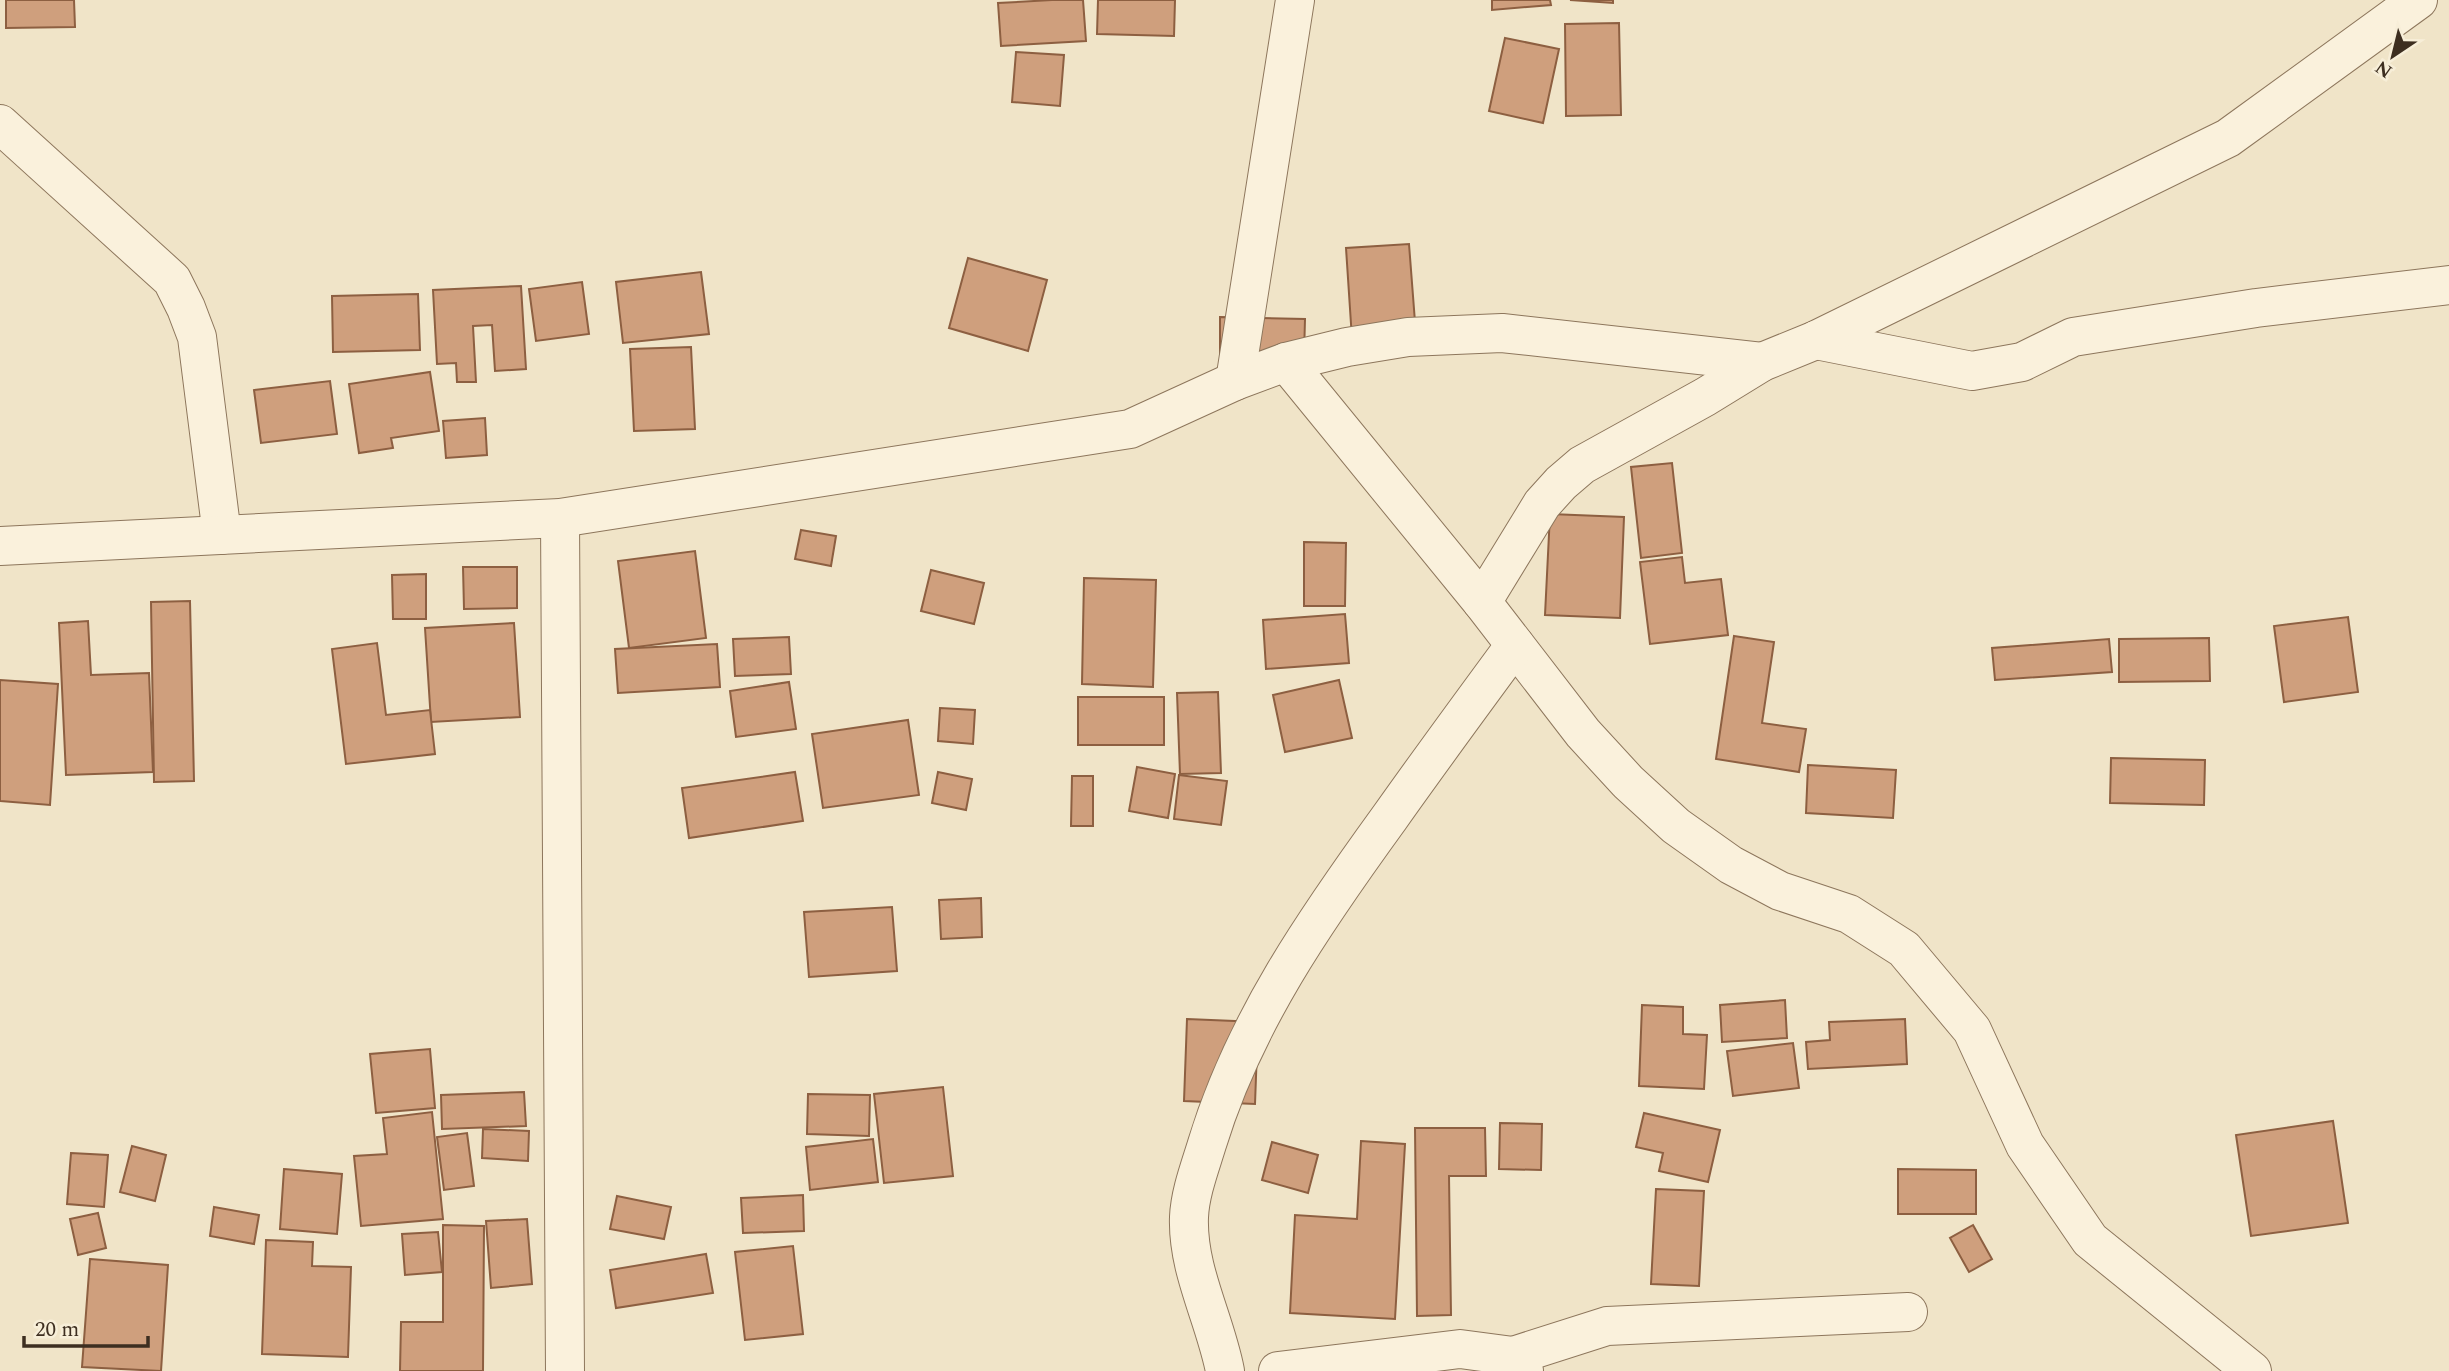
<svg xmlns="http://www.w3.org/2000/svg" width="2449" height="1371" viewBox="0 0 2449 1371" font-family="Spectral,serif">
	<rect width="100%" height="100%" fill="#f0e4c8"/>
	<g fill="#cf9f7d" stroke="#8d5f41" stroke-width="2">
		<polygon points="6,0 74,0 75,27 6,28"/>
		<polygon points="1052,0 1083,0 1086,41 1001,46 998,3"/>
		<polygon points="1098,0 1175,0 1174,36 1097,34"/>
		<polygon points="1492,0 1550,0 1551,5 1492,10"/>
		<polygon points="1570,0 1613,0 1613,3"/>
		<polygon points="1619,23 1621,115 1566,116 1565,24"/>
		<polygon points="1505,38 1559,49 1543,123 1489,111"/>
		<polygon points="1016,52 1064,55 1060,106 1012,102"/>
		<polygon points="1409,244 1416,335 1352,339 1346,248"/>
		<polygon points="968,258 1047,280 1028,351 949,328"/>
		<polygon points="701,272 709,334 623,343 616,282"/>
		<polygon points="582,282 589,334 536,341 529,289"/>
		<polygon points="521,286 526,369 495,371 492,325 473,326 476,382 457,382 456,363 437,364 433,290"/>
		<polygon points="418,294 420,350 333,352 332,296"/>
		<polygon points="1220,317 1305,319 1304,356 1220,354"/>
		<polygon points="691,347 695,429 634,431 630,349"/>
		<polygon points="430,372 439,431 391,438 393,448 359,453 349,384"/>
		<polygon points="330,381 337,434 261,443 254,390"/>
		<polygon points="485,418 487,455 446,458 443,421"/>
		<polygon points="1672,463 1682,553 1641,558 1631,467"/>
		<polygon points="1550,514 1624,517 1620,618 1545,615"/>
		<polygon points="801,530 836,536 831,566 795,559"/>
		<polygon points="1304,542 1346,543 1345,606 1304,606"/>
		<polygon points="695,551 706,638 629,648 618,561"/>
		<polygon points="1682,557 1685,583 1721,579 1728,635 1650,644 1640,562"/>
		<polygon points="463,567 517,567 517,608 464,609"/>
		<polygon points="931,570 984,583 974,624 921,611"/>
		<polygon points="426,574 426,619 393,619 392,575"/>
		<polygon points="1084,578 1156,580 1153,687 1082,684"/>
		<polygon points="190,601 194,781 154,782 151,602"/>
		<polygon points="1345,614 1349,663 1266,669 1263,620"/>
		<polygon points="2348,617 2358,692 2284,702 2274,626"/>
		<polygon points="88,621 91,675 149,673 153,772 66,775 59,623"/>
		<polygon points="514,623 520,717 431,722 425,628"/>
		<polygon points="1734,636 1774,642 1762,723 1806,729 1799,772 1716,759"/>
		<polygon points="789,637 791,674 735,676 733,639"/>
		<polygon points="2209,638 2210,681 2119,682 2119,639"/>
		<polygon points="2109,639 2112,672 1995,680 1992,648"/>
		<polygon points="377,643 386,715 430,710 435,754 346,764 332,649"/>
		<polygon points="717,644 720,687 618,693 615,649"/>
		<polygon points="0,680 58,684 50,805 0,801"/>
		<polygon points="1339,680 1352,738 1285,752 1273,695"/>
		<polygon points="789,682 796,729 736,737 730,691"/>
		<polygon points="1218,692 1221,773 1180,774 1177,693"/>
		<rect x="1078" y="697" width="86" height="48"/>
		<polygon points="940,708 975,710 973,744 938,741"/>
		<polygon points="908,720 919,795 823,808 812,734"/>
		<polygon points="2111,758 2205,760 2204,805 2110,803"/>
		<polygon points="1808,765 1896,770 1893,818 1806,813"/>
		<polygon points="1137,767 1175,774 1168,818 1129,811"/>
		<polygon points="795,772 803,821 689,838 682,788"/>
		<polygon points="938,772 972,779 966,810 932,803"/>
		<polygon points="1179,775 1227,781 1221,825 1174,819"/>
		<polygon points="1072,776 1093,776 1093,826 1071,826"/>
		<polygon points="981,898 982,937 941,939 939,900"/>
		<polygon points="892,907 897,971 809,977 804,912"/>
		<polygon points="1785,1000 1787,1038 1722,1042 1720,1005"/>
		<polygon points="1642,1005 1683,1007 1683,1034 1707,1035 1704,1089 1639,1086"/>
		<polygon points="1187,1019 1258,1022 1255,1104 1184,1101"/>
		<polygon points="1905,1019 1907,1064 1808,1069 1806,1042 1830,1040 1829,1022"/>
		<polygon points="1793,1043 1799,1088 1733,1096 1727,1051"/>
		<polygon points="430,1049 435,1108 376,1113 370,1054"/>
		<polygon points="943,1087 953,1176 884,1183 874,1094"/>
		<polygon points="524,1092 526,1126 442,1129 441,1095"/>
		<polygon points="808,1094 870,1095 869,1136 807,1134"/>
		<polygon points="432,1112 443,1219 361,1226 354,1156 387,1154 383,1118"/>
		<polygon points="1644,1113 1720,1130 1708,1182 1659,1171 1663,1153 1636,1147"/>
		<polygon points="2333,1121 2348,1223 2251,1236 2236,1135"/>
		<polygon points="1500,1123 1542,1124 1541,1170 1499,1169"/>
		<polygon points="1415,1128 1485,1128 1486,1176 1449,1176 1451,1315 1417,1316"/>
		<polygon points="483,1129 529,1131 528,1161 482,1158"/>
		<polygon points="467,1133 474,1186 444,1190 437,1137"/>
		<polygon points="873,1139 878,1182 810,1190 806,1147"/>
		<polygon points="1361,1141 1405,1144 1395,1319 1290,1313 1295,1215 1357,1219"/>
		<polygon points="1272,1142 1318,1155 1308,1193 1262,1180"/>
		<polygon points="132,1146 166,1155 155,1201 120,1192"/>
		<polygon points="71,1153 108,1155 104,1207 67,1204"/>
		<polygon points="284,1169 342,1174 337,1234 280,1229"/>
		<polygon points="1898,1169 1976,1170 1976,1214 1898,1214"/>
		<polygon points="1656,1189 1704,1191 1699,1286 1651,1284"/>
		<polygon points="803,1195 804,1231 743,1233 741,1198"/>
		<polygon points="617,1196 671,1207 664,1239 610,1229"/>
		<polygon points="214,1207 259,1215 254,1244 210,1236"/>
		<polygon points="98,1213 106,1248 78,1255 70,1219"/>
		<polygon points="527,1219 532,1284 491,1288 486,1221"/>
		<polygon points="443,1225 484,1226 483,1371 400,1371 401,1322 443,1322"/>
		<polygon points="1973,1225 1992,1259 1969,1272 1950,1238"/>
		<polygon points="438,1232 442,1272 405,1275 402,1234"/>
		<polygon points="266,1240 313,1242 312,1266 351,1267 348,1357 262,1354"/>
		<polygon points="793,1246 803,1334 745,1340 735,1252"/>
		<polygon points="706,1254 713,1293 616,1308 610,1270"/>
		<polygon points="90,1259 168,1265 161,1371 82,1367"/>
	</g>
	<g fill="none" stroke-linecap="round" stroke-linejoin="round">
		<defs>
			<g id="street">
				<polyline points="0,124 172,280 186,308 197,337 222,535"/>
				<polyline points="1816,340 1972,371 2022,362 2073,337 2256,308 2449,285"/>
				<polyline points="1286,362 1482,602 1583,733 1628,782 1676,826 1731,865 1780,891 1849,914 1904,949 1972,1030 2025,1145 2090,1240 2252,1371"/>
				<polyline points="1235,381 1295,0"/>
				<polyline points="560,518 565,1371"/>
				<polyline points="0,546 560,518 1130,429 1235,381 1286,362 1347,347 1408,337 1502,333 1762,362"/>
				<polyline points="1482,602 1542,504 1561,483 1582,465 1705,397 1762,362 1816,340 2228,138 2418,0"/>
				<polyline points="1513,1356 1607,1326 1908,1312"/>
				<path d="M1225,1371C1215,1319 1187,1270 1189,1217C1190,1193 1200,1167 1207,1144C1244,1022 1316,919 1390,817C1431,759 1473,702 1515,645"/>
				<polyline points="1278,1371 1460,1349 1513,1356 1524,1371"/>
			</g>
		</defs>
		<use href="#street" stroke="#8d765c" stroke-width="40"/>
		<use href="#street" stroke="#faf1dc" stroke-width="38"/>
	</g>
	<g transform="translate(2393 56) rotate(215)" stroke="#f7eed8" stroke-width="5" paint-order="stroke">
	<path d="M0-5L12 26L0 18L-12 26Z" fill="#3d2e20"/>
	<text y="-10" font-size="19" font-weight="bold" text-anchor="middle" fill="#3d2e20">N</text>
	</g>
	<path d="M24 1336v10h124v-10" fill="none" stroke="#3d2e20" stroke-width="3.5"/>
	<text x="35" y="1336" font-size="21" fill="#3d2e20" stroke="#f7eed8" stroke-width="5" paint-order="stroke">20 m</text>
</svg>
